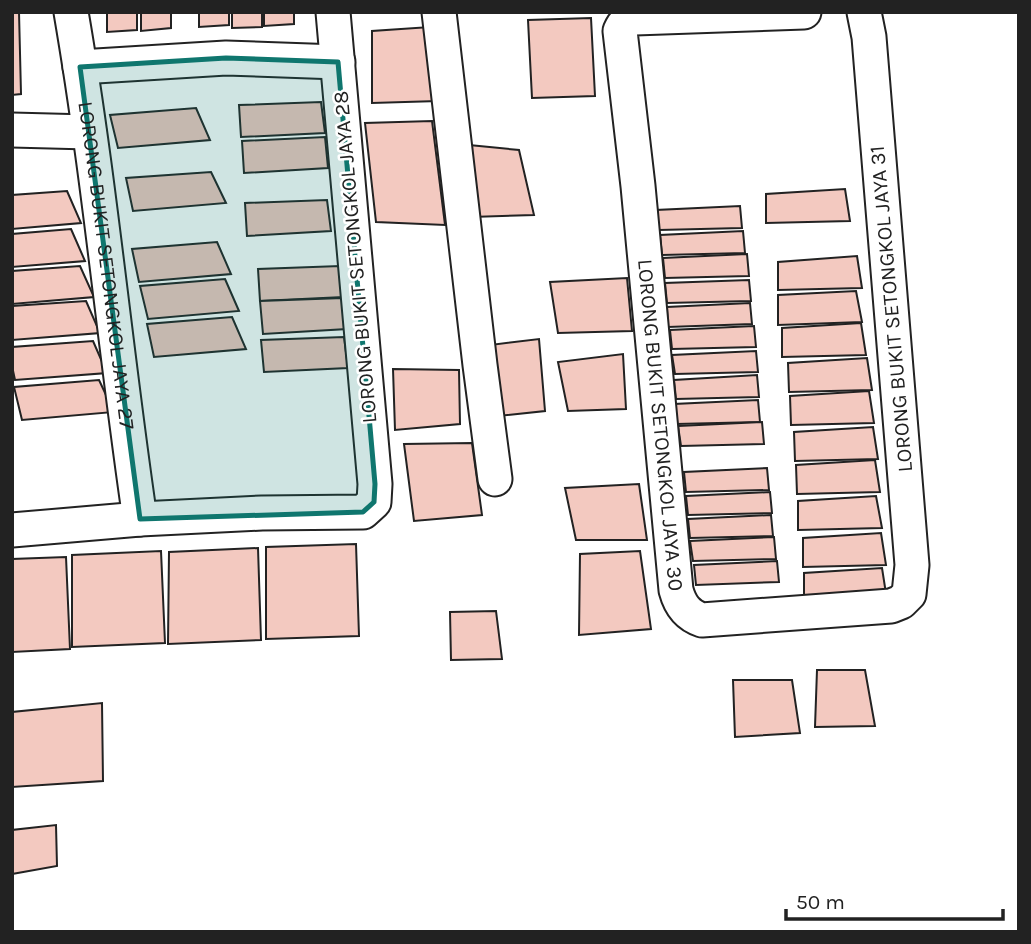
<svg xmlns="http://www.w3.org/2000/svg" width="1031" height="944" viewBox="0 0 1031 944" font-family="Karla,sans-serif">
	<rect width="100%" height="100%" fill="#fff"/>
	<g fill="#f3c9c0" stroke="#222" stroke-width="2">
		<polygon points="12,12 19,12 21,94 12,95"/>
		<polygon points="107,12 137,12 137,30 107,32"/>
		<polygon points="141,12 171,12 171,28 141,31"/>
		<polygon points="199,12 229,12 229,25 199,27"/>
		<polygon points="232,12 262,12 262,27 232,28"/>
		<polygon points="264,12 294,12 294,24 264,26"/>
		<polygon points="591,18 595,96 532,98 528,20"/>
		<polygon points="430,27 438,101 372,103 372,31"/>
		<polygon points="321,102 325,133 241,137 239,105"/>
		<polygon points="196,108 210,140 118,148 110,115"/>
		<polygon points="432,121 445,225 376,222 365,123"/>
		<polygon points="325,137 328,168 244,173 242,141"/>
		<polygon points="469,145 519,150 534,215 471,217"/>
		<polygon points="211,172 226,203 133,211 126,178"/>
		<polygon points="845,189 850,221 766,223 766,194"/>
		<polygon points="67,191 81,223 12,229 12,195"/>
		<polygon points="327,200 331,231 247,236 245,203"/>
		<polygon points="740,206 742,228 659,230 656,210"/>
		<polygon points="71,229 85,261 12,267 12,234"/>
		<polygon points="743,231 745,253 662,255 660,235"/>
		<polygon points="217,242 231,274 139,282 132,249"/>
		<polygon points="747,254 749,276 665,278 663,258"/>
		<polygon points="857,256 862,288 778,290 778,262"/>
		<polygon points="80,266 94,297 12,304 12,271"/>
		<polygon points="340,266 344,297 260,301 258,269"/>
		<polygon points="627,278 632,331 558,333 550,282"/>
		<polygon points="225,279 239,311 148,319 140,286"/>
		<polygon points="749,280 751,301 667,303 665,283"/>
		<polygon points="856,291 862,322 778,325 778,295"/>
		<polygon points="343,298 347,329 263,334 260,301"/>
		<polygon points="86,301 100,333 12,340 12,306"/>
		<polygon points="750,303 752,324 668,327 667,307"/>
		<polygon points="232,317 246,349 154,357 147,324"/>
		<polygon points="861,323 866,355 782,357 782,328"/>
		<polygon points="754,326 756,347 672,349 670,330"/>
		<polygon points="344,337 348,368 264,372 261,340"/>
		<polygon points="539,339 545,411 498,416 490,345"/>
		<polygon points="93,341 107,373 15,380 12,366 12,347"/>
		<polygon points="756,351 758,372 675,374 672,355"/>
		<polygon points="623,354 626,409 568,411 558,362"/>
		<polygon points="867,358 872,390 789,392 788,363"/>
		<polygon points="393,369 459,370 460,424 395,430"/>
		<polygon points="757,375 759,397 676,399 674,380"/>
		<polygon points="99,380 114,412 22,420 14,387"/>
		<polygon points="869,391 874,423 791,425 790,396"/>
		<polygon points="758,400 760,422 676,424 674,404"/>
		<polygon points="762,422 764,444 681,446 678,426"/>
		<polygon points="873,427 878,459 795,461 794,432"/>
		<polygon points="472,443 482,515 414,521 404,444"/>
		<polygon points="875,460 880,492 797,494 796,465"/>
		<polygon points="767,468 769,490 686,492 684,472"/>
		<polygon points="639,484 647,540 576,540 565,488"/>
		<polygon points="770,492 772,513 688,515 686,496"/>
		<polygon points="876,496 882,528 798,530 798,501"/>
		<polygon points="771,515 773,536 690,538 688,519"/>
		<polygon points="881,533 886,565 803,567 803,538"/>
		<polygon points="774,537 776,559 693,561 690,541"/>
		<polygon points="356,544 359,636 266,639 266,547"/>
		<polygon points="258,548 261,640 168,644 169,552"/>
		<polygon points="161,551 165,643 72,647 72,555"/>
		<polygon points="640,551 651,629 579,635 580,554"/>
		<polygon points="66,557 70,649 12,652 12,559"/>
		<polygon points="777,561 779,582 696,585 694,565"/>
		<polygon points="882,568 887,600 804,602 804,573"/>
		<polygon points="496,611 502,659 451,660 450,612"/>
		<polygon points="817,670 865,670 875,726 815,727"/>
		<polygon points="733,680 792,680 800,733 735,737"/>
		<polygon points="102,703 103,781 12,787 12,712"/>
		<polygon points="56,825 57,866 12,874 12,830"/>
	</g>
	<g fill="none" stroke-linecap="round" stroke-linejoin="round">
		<defs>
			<g id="minor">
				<path id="s1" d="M71,12C100,180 115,350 140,519"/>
				<polyline points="439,12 480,365 495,479"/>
				<path id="s2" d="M804,12L635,18C628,19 623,24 620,31L638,186L676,590C680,605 687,615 702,620L891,606L901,602L909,594L912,565L869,37L864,12"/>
				<polyline points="80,67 226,58 338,62"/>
				<polyline points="12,130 89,132"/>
				<polyline points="12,530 140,519 262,513 363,512 374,502 375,484 333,12"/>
			</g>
		</defs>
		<use href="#minor" stroke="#222" stroke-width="37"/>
		<use href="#minor" stroke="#fff" stroke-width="33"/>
	</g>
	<path fill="#0f766e" fill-opacity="0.2" stroke="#0f766e" stroke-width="5" stroke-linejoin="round" d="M226,58L338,62L375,484L374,502L363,512L140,519L80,67Z"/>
	<g text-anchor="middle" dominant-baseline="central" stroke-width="5" stroke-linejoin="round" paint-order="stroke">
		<g font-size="21" fill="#222" stroke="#fff">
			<text transform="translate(355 257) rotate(-95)">LORONG BUKIT SETONGKOL JAYA 28</text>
			<text stroke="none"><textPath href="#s1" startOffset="256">LORONG BUKIT SETONGKOL JAYA 27</textPath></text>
			<text transform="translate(891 309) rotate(-95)">LORONG BUKIT SETONGKOL JAYA 31</text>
			<text stroke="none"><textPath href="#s2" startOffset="586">LORONG BUKIT SETONGKOL JAYA 30</textPath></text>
		</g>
	</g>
	<rect width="1031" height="944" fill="none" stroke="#222222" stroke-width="28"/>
	<path d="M786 909v10h217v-10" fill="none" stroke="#222222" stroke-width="3.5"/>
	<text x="796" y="909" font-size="21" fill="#222222" stroke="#ffffff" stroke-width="5" paint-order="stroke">50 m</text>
</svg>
